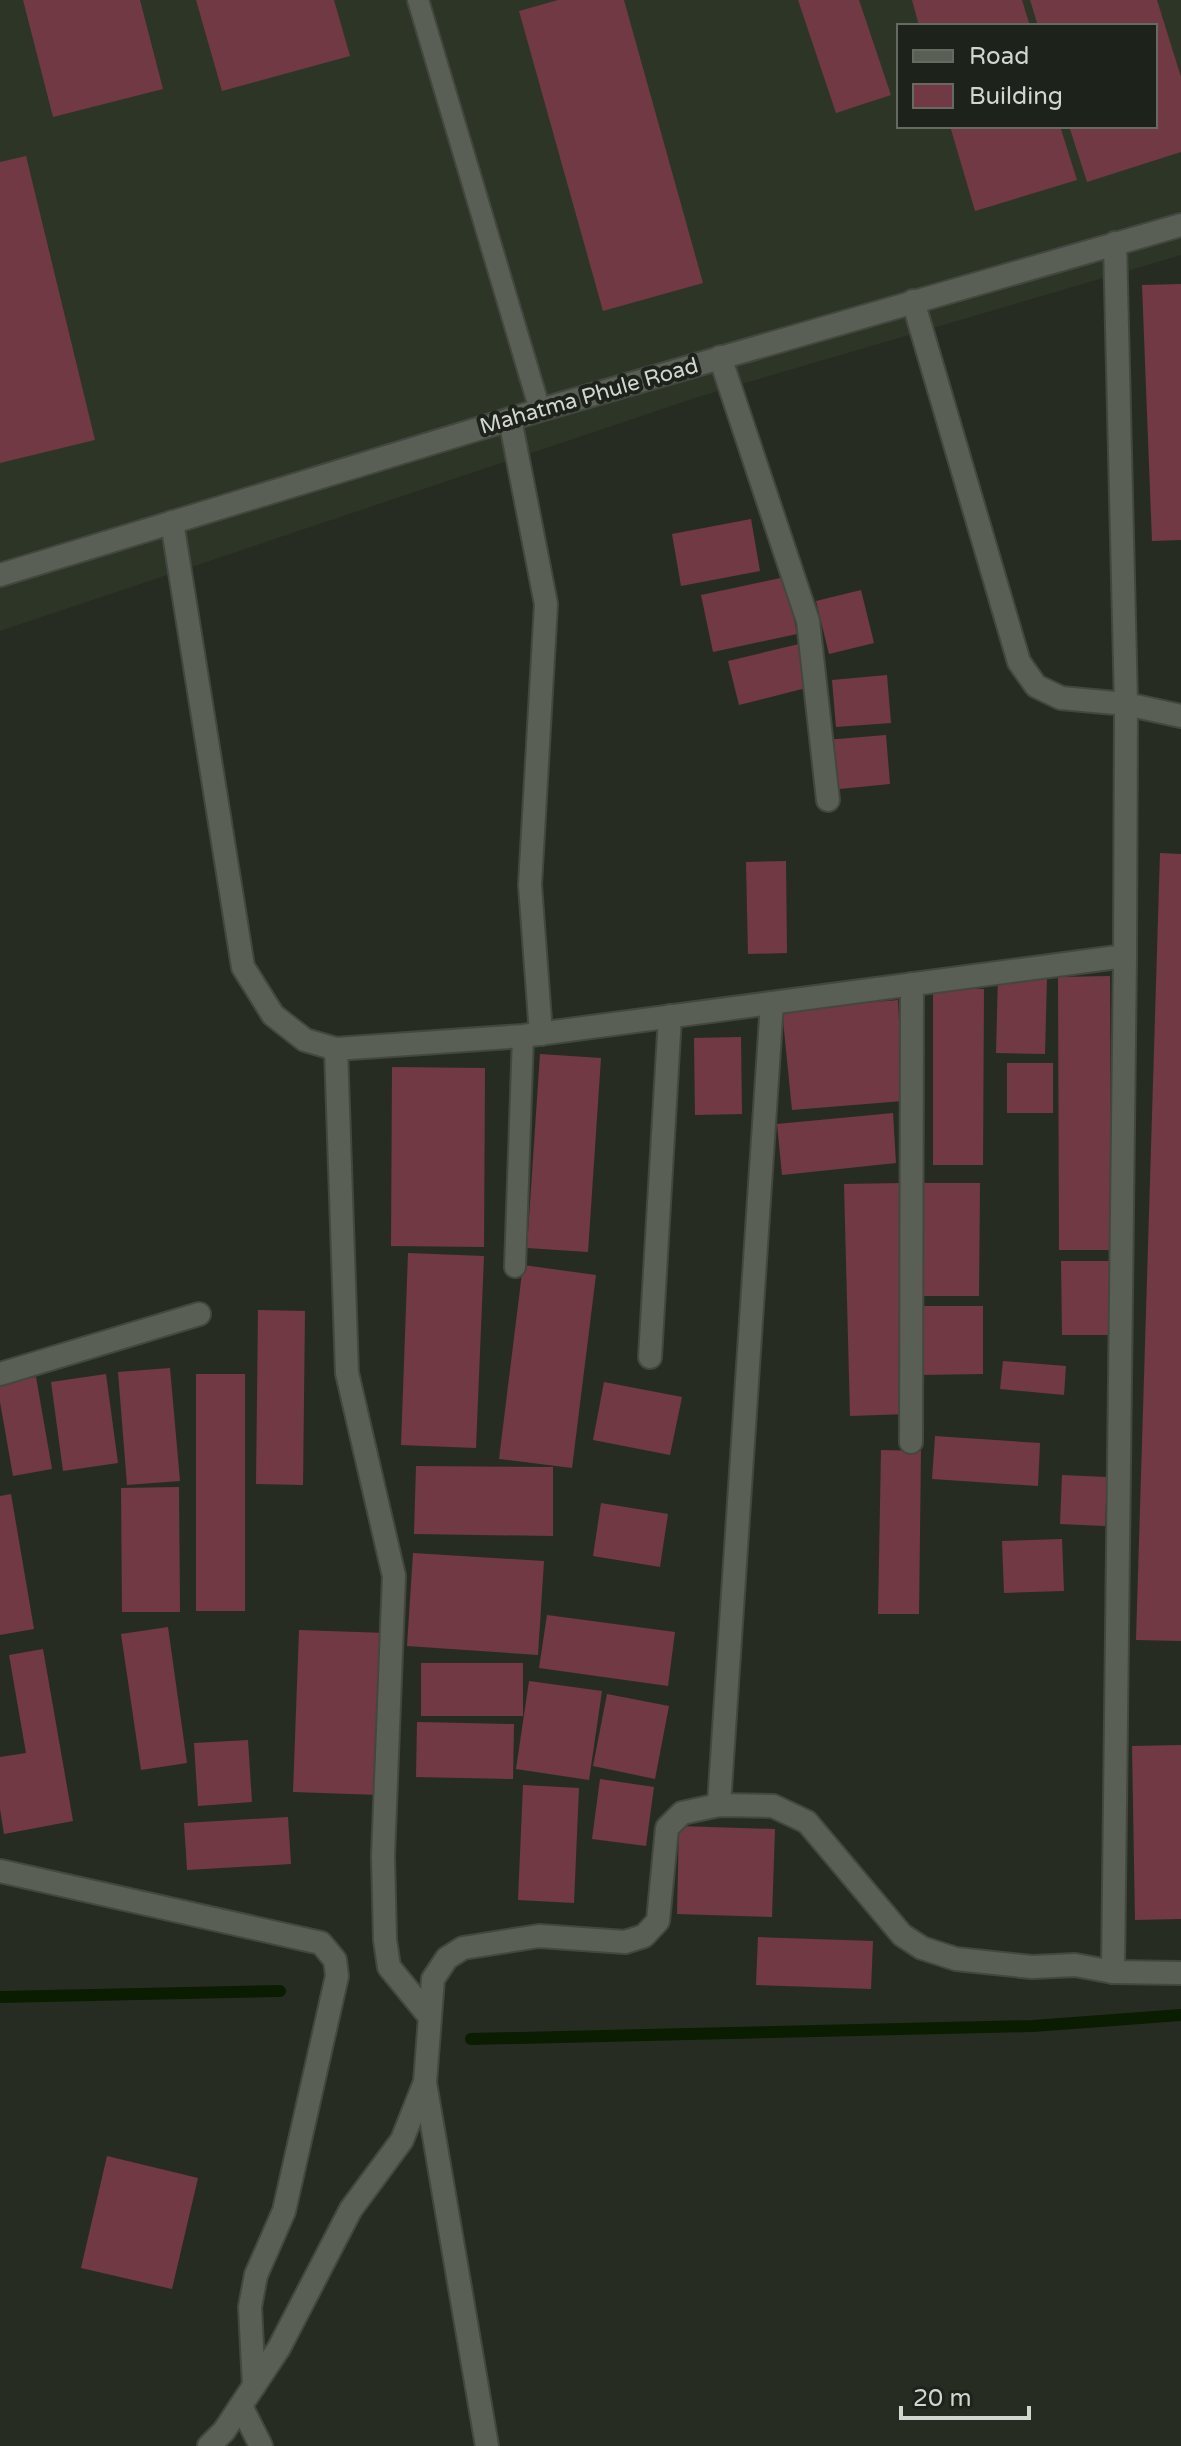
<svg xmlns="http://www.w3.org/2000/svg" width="1181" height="2446" viewBox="0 0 1181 2446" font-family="'Varela Round',sans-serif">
	<rect width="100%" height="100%" fill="#272c23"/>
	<path fill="#2d3527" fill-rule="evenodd" d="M0,0H1181V255L701,396L0,631ZM899,26H1155V126H899Z"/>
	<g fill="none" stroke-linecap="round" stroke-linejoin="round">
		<g stroke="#0b1d00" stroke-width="12">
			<polyline points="0,1997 280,1991"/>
			<polyline points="471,2039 1033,2026 1181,2015"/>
		</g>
	</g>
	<g fill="#713943">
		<polygon points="23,0 140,0 163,89 53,117"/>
		<polygon points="196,0 334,0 350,56 222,91"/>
		<polygon points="558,0 624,0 703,283 603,311 519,11"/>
		<polygon points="798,0 859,0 891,95 836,113"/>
		<polygon points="912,0 1022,0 1030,26 919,26"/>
		<polygon points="1030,0 1157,0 1181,77 1181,152 1087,182 1069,126 1155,126 1155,26 1038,26"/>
		<polygon points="950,126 1060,126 1077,180 975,211"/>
		<polygon points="26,156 95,440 0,463 0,162"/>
		<polygon points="1181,284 1181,540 1152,541 1142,285"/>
		<polygon points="751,519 760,571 681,586 672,534"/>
		<polygon points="785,577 797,634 713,652 701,595"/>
		<polygon points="861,590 874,643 829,654 816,601"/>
		<polygon points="799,644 810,687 739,705 728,661"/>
		<polygon points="887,675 891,723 836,727 832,680"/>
		<polygon points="886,735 890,784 829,790 825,740"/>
		<polygon points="1160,853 1181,854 1181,1641 1136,1640"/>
		<polygon points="786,861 787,953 748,954 746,862"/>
		<polygon points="998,976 1047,977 1045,1054 996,1053"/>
		<polygon points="1110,976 1111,1250 1059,1250 1058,977"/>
		<polygon points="933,988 984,989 983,1165 933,1165"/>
		<polygon points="898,1000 903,1101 792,1110 782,1010"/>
		<polygon points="741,1037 742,1114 695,1115 694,1038"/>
		<polygon points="540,1054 601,1058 588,1252 527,1248"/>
		<rect x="1007" y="1063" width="46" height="50"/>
		<polygon points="392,1067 485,1068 484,1247 391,1246"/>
		<polygon points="893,1113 896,1163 782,1175 777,1124"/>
		<polygon points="902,1183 908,1414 850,1416 844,1184"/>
		<polygon points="917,1183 980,1183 979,1296 917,1296"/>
		<polygon points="408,1253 484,1256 476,1448 401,1445"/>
		<polygon points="1061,1261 1111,1261 1112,1335 1062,1335"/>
		<polygon points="523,1265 596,1275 572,1468 499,1459"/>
		<polygon points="919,1306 983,1306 983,1374 919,1375"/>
		<polygon points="258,1310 305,1311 303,1485 256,1484"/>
		<polygon points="1003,1361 1066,1366 1064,1395 1000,1389"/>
		<polygon points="170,1368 180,1481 127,1485 118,1372"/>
		<polygon points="106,1374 118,1463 63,1471 51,1382"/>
		<rect x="196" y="1374" width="49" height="237"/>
		<polygon points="36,1377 52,1469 13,1476 0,1402 0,1383"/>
		<polygon points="604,1382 682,1397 670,1455 593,1440"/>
		<polygon points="935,1436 1040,1443 1038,1486 932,1479"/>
		<polygon points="881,1450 921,1451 919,1614 878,1614"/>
		<polygon points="416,1466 553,1467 553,1536 414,1534"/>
		<polygon points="1062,1475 1107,1477 1105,1526 1060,1524"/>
		<polygon points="179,1487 180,1612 122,1612 121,1488"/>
		<polygon points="11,1494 34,1629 0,1635 0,1496"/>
		<polygon points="601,1503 668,1514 660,1567 593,1556"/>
		<polygon points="1062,1539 1064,1591 1004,1593 1002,1541"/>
		<polygon points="413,1553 544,1561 538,1655 407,1646"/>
		<polygon points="547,1615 675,1632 668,1686 539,1668"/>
		<polygon points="168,1627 187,1763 141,1770 121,1634"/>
		<polygon points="299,1630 386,1633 380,1795 293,1792"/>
		<polygon points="43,1649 73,1821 4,1834 0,1809 0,1757 26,1753 9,1655"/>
		<rect x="421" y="1663" width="102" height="53"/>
		<polygon points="529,1681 602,1691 589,1780 516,1769"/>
		<polygon points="607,1694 669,1706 655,1779 593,1766"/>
		<polygon points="417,1722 514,1724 513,1779 416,1777"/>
		<polygon points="248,1740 252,1802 198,1806 194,1743"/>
		<polygon points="1181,1745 1181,1919 1135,1920 1132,1746"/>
		<polygon points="600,1779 654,1787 646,1846 592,1839"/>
		<polygon points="523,1785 579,1788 574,1903 518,1900"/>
		<polygon points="288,1817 291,1864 187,1870 184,1823"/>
		<polygon points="679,1826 775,1829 772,1917 677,1914"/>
		<polygon points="758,1937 873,1941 871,1989 756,1985"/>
		<polygon points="107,2156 198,2178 172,2289 81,2268"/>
	</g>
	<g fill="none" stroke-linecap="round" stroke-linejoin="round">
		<defs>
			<g id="service">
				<polyline points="418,0 540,410"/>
				<polyline points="515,1267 523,1036"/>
			</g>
			<g id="minor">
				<polyline points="913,301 1019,662 1036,686 1061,698 1126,704 1181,716"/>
				<polyline points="720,357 808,621 828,800"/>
				<polyline points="510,419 546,604 530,885 541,1034"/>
				<polyline points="172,522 243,967 273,1015 305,1040 336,1049 523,1036 1125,956 1126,704 1115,243"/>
				<polyline points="336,1049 347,1373 394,1576 383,1856 385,1940 389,1967 430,2017"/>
				<polyline points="650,1357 670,1016"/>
				<polyline points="0,1374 199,1314"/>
				<polyline points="911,1442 912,984"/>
				<polyline points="719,1805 772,1003"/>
				<polyline points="0,1871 321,1943 335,1960 337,1976 284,2211 256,2275 250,2307 254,2386"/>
				<polyline points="1113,1972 1181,1973"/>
				<polyline points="425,2083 487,2446"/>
				<polyline points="241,2406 261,2446"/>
				<polyline points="209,2446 224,2431 279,2348 351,2209 402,2140 425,2082 433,1979 447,1958 463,1948 539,1936 625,1942 644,1936 658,1921 667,1828 682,1813 719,1805 773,1806 807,1822 902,1935 922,1948 956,1959 1032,1967 1075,1965 1113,1972 1125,956"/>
			</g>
			<polyline id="tertiary" points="0,575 540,410 1181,225"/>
		</defs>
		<use href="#service" stroke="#434740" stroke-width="24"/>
		<use href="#minor" stroke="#434740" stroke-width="26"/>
		<use href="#tertiary" stroke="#434740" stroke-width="26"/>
		<use href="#service" stroke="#595f55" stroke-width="20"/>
		<use href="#minor" stroke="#595f55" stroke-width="22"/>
		<use href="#tertiary" stroke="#595f55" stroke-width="22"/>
	</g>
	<g text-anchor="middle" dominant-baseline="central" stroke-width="8" stroke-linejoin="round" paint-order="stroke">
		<g font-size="22" fill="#d3d6d0" stroke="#1d221a">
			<text transform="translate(589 396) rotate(-16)">Mahatma Phule Road</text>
		</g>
	</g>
	<rect x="897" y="24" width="260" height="104" fill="#1d221a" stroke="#666a63" stroke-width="2"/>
	<rect x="913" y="50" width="40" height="12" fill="#595f55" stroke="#666a63" stroke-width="2"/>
	<text x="969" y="64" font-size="24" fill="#d3d6d0">Road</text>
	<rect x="913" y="84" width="40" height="24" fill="#713943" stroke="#666a63" stroke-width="2"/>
	<text x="969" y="104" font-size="24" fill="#d3d6d0">Building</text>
	<path d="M901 2406v12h128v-12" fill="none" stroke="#d3d6d0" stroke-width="4"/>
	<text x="913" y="2406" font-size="24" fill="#d3d6d0" stroke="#1d221a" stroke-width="6" paint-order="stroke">20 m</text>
</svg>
